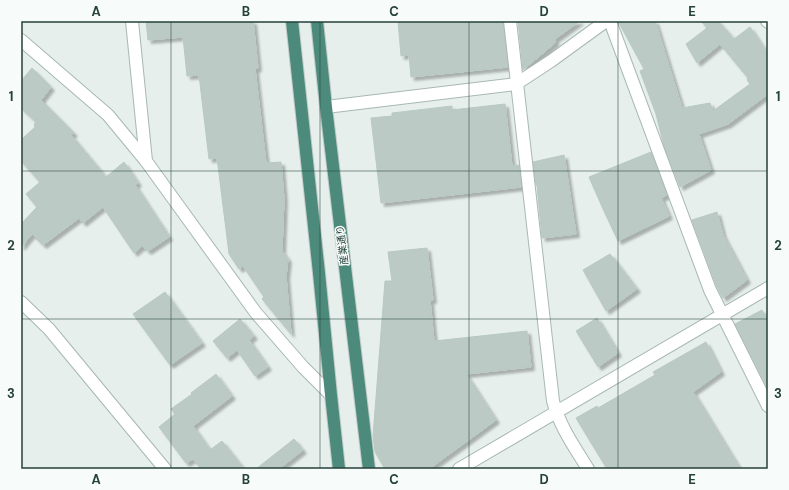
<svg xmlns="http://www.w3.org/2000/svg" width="789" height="490" viewBox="0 0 789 490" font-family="'DM Sans','Noto Sans JP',sans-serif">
	<defs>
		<filter id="shadow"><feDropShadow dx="3.5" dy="3.5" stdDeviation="1" flood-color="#0004"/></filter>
	</defs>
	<rect width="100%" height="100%" fill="#e6efeb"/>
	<g fill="#bbcac4" stroke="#b8c9c2" filter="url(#shadow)">
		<polygon points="146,21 253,21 258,68 255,69 266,163 281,162 284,199 282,251 288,259 286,276 291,334 262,299 264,297 243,266 239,269 229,254 217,158 209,159 199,75 187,76 183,37 148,40"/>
		<polygon points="398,21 503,21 508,67 411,77 409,55 401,56"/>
		<polygon points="518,21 580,21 555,39 555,43 523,70"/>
		<polygon points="618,21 655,21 682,108 710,103 713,111 750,84 747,80 748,78 720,44 697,63 686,44 707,28 701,21 718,21 734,39 750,27 768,55 768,94 728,124 699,134 711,170 680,187 664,146 656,114 640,71 644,69"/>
		<polygon points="32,68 51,87 41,100 74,133 71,135 106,177 124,162 138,183 135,185 169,237 148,251 142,246 134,253 103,207 83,223 79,218 43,245 32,234 21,247 21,224 37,207 26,194 40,182 21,161 21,140 35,127 34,125 36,122 21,108 21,81"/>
		<polygon points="505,104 512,166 519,165 521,187 381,203 371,118 392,116 392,113 452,106 452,110"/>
		<polygon points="651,152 667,195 661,198 669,216 618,241 603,209 589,177"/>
		<polygon points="564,155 576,234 542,238 537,185 536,185 533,162"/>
		<polygon points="717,212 723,235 747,280 723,298 717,287 692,220"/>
		<polygon points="427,248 433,300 430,300 434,341 527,331 531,367 466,374 496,420 429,469 385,469 375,452 373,436 385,281 392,281 388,252"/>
		<polygon points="610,254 637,289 606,311 583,270"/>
		<polygon points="165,292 202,343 170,365 133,314"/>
		<polygon points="762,310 768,319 768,389 735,324"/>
		<polygon points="597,318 618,353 598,367 576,331"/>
		<polygon points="240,319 254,336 249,340 268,367 255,376 237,350 227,358 213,341"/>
		<polygon points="706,342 721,372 693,392 740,469 607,469 576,418 597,406 598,408 655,375 653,372"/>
		<polygon points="216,374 232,396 193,426 210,450 222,441 244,469 201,469 193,459 186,463 159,427 175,414 171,409 192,394 191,393"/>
		<polygon points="294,439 303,450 279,469 256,469"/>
	</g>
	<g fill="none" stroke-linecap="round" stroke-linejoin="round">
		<defs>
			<g id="minor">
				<polyline points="132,21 146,161"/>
				<path d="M510,21L553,401C560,427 574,446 588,469"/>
				<polyline points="610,21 710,290 768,406"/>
				<polyline points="767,21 768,22"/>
				<polyline points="21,40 108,115 146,161 256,313 303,367 331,395"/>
				<polyline points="326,107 516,84 551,61 606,21"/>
				<polyline points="21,302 49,329 165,469"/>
			</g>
			<polyline id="tertiary" points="459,469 768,288"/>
			<g id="trunk">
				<polyline points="292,21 319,273 331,395 339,469"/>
				<polyline points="317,21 326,107 369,469"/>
			</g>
		</defs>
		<use href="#minor" stroke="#a8b8b2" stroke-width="14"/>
		<use href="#tertiary" stroke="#a8b8b2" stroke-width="14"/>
		<use href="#trunk" stroke="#c2cac8" stroke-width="14"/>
		<use href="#minor" stroke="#fff" stroke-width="12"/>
		<use href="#tertiary" stroke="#fff" stroke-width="12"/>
		<use href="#trunk" stroke="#4c8a7c" stroke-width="12"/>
	</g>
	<path fill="none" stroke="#24423a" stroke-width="1" stroke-opacity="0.55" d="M171,21V469M320,21V469M469,21V469M618,21V469M21,171H768M21,319H768"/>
	<g text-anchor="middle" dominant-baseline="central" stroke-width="3" stroke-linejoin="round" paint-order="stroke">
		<g font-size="10" fill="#24423a" stroke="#f7fbf9">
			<text transform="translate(342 245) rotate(-97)">産業通り</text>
		</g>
	</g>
	<rect width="789" height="490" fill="none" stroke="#f7fbf9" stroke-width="44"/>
	<rect x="22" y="22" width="745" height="446" fill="none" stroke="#24423a" stroke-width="1.5"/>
	<g font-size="13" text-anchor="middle" font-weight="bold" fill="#24423a">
		<text x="96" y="16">A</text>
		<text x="246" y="16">B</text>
		<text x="394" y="16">C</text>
		<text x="544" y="16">D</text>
		<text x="692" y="16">E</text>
		<text x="11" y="101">1</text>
		<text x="778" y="101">1</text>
		<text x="11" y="250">2</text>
		<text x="778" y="250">2</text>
		<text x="11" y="398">3</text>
		<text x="778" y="398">3</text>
		<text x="96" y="484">A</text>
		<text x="246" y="484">B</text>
		<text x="394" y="484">C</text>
		<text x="544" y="484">D</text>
		<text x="692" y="484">E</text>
	</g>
</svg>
